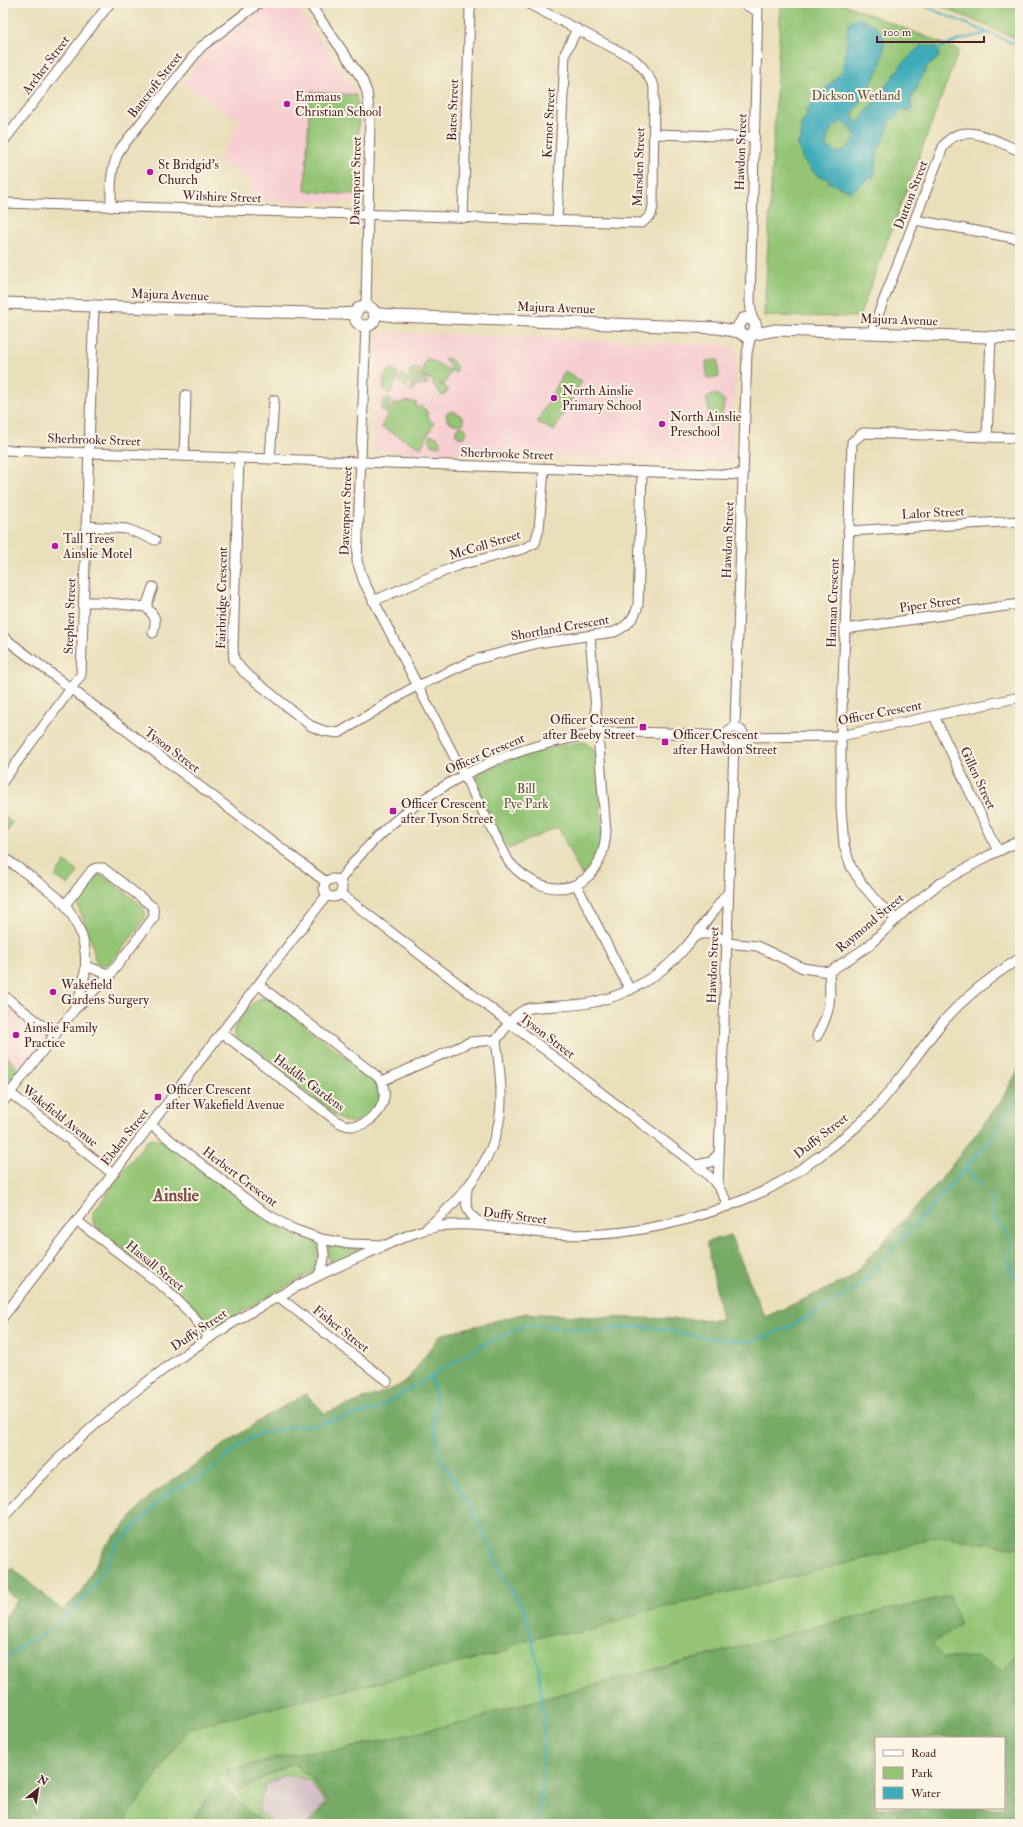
<svg xmlns="http://www.w3.org/2000/svg" width="1023" height="1827" viewBox="0 0 1023 1827" font-family="'IM FELL Double Pica',serif">
	<rect width="100%" height="100%" fill="#fcf5e5"/>
	<filter id="ink" filterUnits="userSpaceOnUse"><feTurbulence type="fractalNoise" baseFrequency=".025" numOctaves="2"/><feDisplacementMap in="SourceGraphic" scale="8" xChannelSelector="R" yChannelSelector="G"/><feConvolveMatrix kernelMatrix="1 2 1 2 8 2 1 2 1" color-interpolation-filters="sRGB"/></filter>
	<filter id="wash" filterUnits="userSpaceOnUse"><feTurbulence type="fractalNoise" baseFrequency=".012" numOctaves="4" result="noise"/><feDisplacementMap in="SourceGraphic" scale="16" xChannelSelector="R" yChannelSelector="G"/><feGaussianBlur stdDeviation="0.9" result="paint"/><feColorMatrix in="noise" values="0 0 0 0 0 0 0 0 0 0 0 0 0 0 0 0 0 1.4 0 .05"/><feComposite in="paint" operator="in"/></filter>
	<g filter="url(#wash)">
		<rect width="100%" height="100%" fill="#e9dfba"/>
		<g fill="#f7cfd2">
			<polygon points="272,3 294,3 351,85 357,95 361,113 357,198 352,203 250,200 251,180 218,160 241,121 182,83 211,47"/>
			<polygon points="380,332 732,345 736,348 731,459 730,462 375,451 372,448 376,336"/>
			<polygon points="3,996 43,1030 45,1037 44,1041 3,1095"/>
		</g>
		<polygon fill="#d2bdc6" points="287,1774 310,1781 325,1803 307,1824 272,1824 258,1809 265,1785"/>
		<g fill="#93c575" stroke="#6e7250">
			<polygon points="781,3 841,3 959,50 859,317 764,316"/>
			<polygon points="933,3 1020,3 1020,40"/>
			<polygon points="310,92 356,95 359,113 355,195 305,191"/>
			<polygon points="427,358 451,371 444,385 438,382 448,389 448,392 442,396 432,383 434,380 420,373"/>
			<path d="M444,358C453,358 455,363 457,370L455,373L452,371Z"/>
			<polygon points="718,360 719,377 707,378 706,361"/>
			<polygon points="415,367 419,370 416,373 430,379 429,381 418,379 412,384 408,382 407,388 399,381 399,377 403,374 408,382 407,377 410,374 408,372"/>
			<path d="M394,369L397,372C398,378 394,391 388,394L383,388L384,376L389,370Z"/>
			<polygon points="565,371 582,381 554,431 537,422"/>
			<polygon points="419,381 428,383 426,385 417,386 412,392 409,390 412,386"/>
			<path d="M712,394L718,395L725,401C723,409 721,424 713,427L709,426L706,421C707,418 709,414 709,411C708,403 703,399 712,394Z"/>
			<polygon points="385,398 389,399 391,402 388,407 388,411 385,413 380,409"/>
			<path d="M394,402L399,404C404,401 411,401 417,403L415,407L418,409L420,405L426,410L430,421L434,423L421,448L381,427Z"/>
			<path d="M453,411L463,417L464,423C458,426 452,424 447,420L446,413Z"/>
			<circle cx="461" cy="432" r="5.5"/>
			<polygon points="431,435 437,437 441,443 440,446 432,445 429,438"/>
			<path d="M584,742L592,748L597,754L603,845L594,864L582,876L558,827L508,849L476,789L475,783L479,772C515,758 545,747 584,742Z"/>
			<polygon points="3,816 13,823 5,835 3,834"/>
			<polygon points="65,862 78,872 68,885 55,876"/>
			<polygon points="96,875 102,875 144,907 146,916 138,929 110,964 101,966 96,963 93,947 77,903 81,891"/>
			<path d="M261,998L272,1000L375,1080C389,1103 368,1127 343,1121L239,1041C236,1038 234,1034 234,1030C235,1022 254,1000 261,998Z"/>
			<path d="M3,1054C22,1068 23,1076 3,1091Z"/>
			<path d="M156,1138L166,1141L263,1216L288,1232L315,1242C324,1250 320,1261 316,1270L220,1324H212L206,1321L159,1278L98,1229L93,1223V1213L125,1168L147,1141Z"/>
			<polygon points="328,1245 359,1249 359,1251 331,1265 328,1259"/>
			<path d="M934,1536L1020,1548V1649L1003,1671L976,1657L943,1658L932,1643L960,1625L949,1596L842,1620L497,1711L467,1723L454,1724L336,1751L304,1752L227,1770L237,1791L293,1763L311,1778L328,1803L310,1824H307L325,1803L310,1781L287,1774L265,1785L258,1809L272,1824C257,1824 229,1793 217,1782L190,1824H123L188,1728L504,1652L515,1643L553,1633H583L649,1610H654L888,1553Z"/>
		</g>
		<g fill="#76aa66" stroke="#606448" fill-rule="evenodd">
			<polygon points="1020,1066 1020,1548 934,1536 888,1553 654,1610 649,1610 583,1633 553,1633 515,1643 505,1652 188,1728 123,1824 3,1824 3,1619 17,1601 3,1587 3,1579 12,1568 63,1611 81,1592 105,1547 151,1495 263,1418 306,1394 325,1413 392,1389 407,1381 440,1335 526,1313 594,1317 722,1320 707,1242 730,1235 765,1317 849,1279 939,1182 1001,1101"/>
			<path d="M950,1596L960,1625L932,1643L943,1658L976,1657L1003,1671L1020,1649V1824H310L328,1803L311,1778L293,1763L237,1791L226,1770L304,1752L336,1751L454,1724L467,1723L497,1711L842,1620ZM876,1738H1004V1808H876Z"/>
			<polygon points="217,1782 252,1814 267,1824 190,1824"/>
		</g>
		<path fill="#3cabba" stroke="#436572" fill-rule="evenodd" d="M858,18C863,20 870,22 875,26C901,47 864,95 852,115L854,120L859,122L903,63L921,45L936,47L940,53L936,60L928,65L910,102L912,108L908,111L902,110L890,122L888,129L877,154L875,172L872,178L870,177C864,183 857,187 851,192L828,182L829,179L817,176L803,160L797,142L801,141V124L807,115L806,110L842,71L846,53L848,23ZM843,121L856,136C850,144 846,153 835,153L832,149L827,148C824,136 833,126 843,121Z"/>
		<g fill="none" stroke-linecap="round" stroke-linejoin="round">
			<g stroke="#3cabba" stroke-width="2">
				<polyline points="917,3 1020,46"/>
				<polyline points="937,49 959,40 987,33"/>
				<polyline points="966,1169 981,1186"/>
				<polyline points="988,1194 993,1201 991,1215 1010,1238 1009,1267 1020,1286"/>
				<polyline points="432,1377 433,1388 436,1395 434,1423 441,1459 479,1522 503,1577 524,1610 531,1635 539,1670 544,1727 540,1809 537,1824"/>
				<polyline points="34,1639 54,1627 77,1607 94,1585 117,1545 162,1498 172,1491 207,1474 235,1449 250,1438 260,1434 294,1426 312,1425 375,1410 488,1342 520,1327 537,1325 592,1331 608,1330 631,1327 650,1327 669,1330 695,1336 743,1342 760,1339 790,1326 832,1304 860,1285 932,1206 995,1134 1020,1093"/>
				<polyline points="3,1662 23,1644 31,1640"/>
			</g>
		</g>
	</g>
	<g filter="url(#ink)">
		<g fill="none" stroke-linecap="round" stroke-linejoin="round">
			<defs>
				<g id="minor">
					<polyline points="309,3 362,79 367,92 370,119 366,306"/>
					<polyline points="742,3 757,11"/>
					<polyline points="654,134 754,137"/>
					<polyline points="3,142 110,3"/>
					<polyline points="3,203 642,223 651,215 653,206 654,86 643,68 634,59 527,3"/>
					<path d="M111,207C111,185 110,166 121,148L201,47L259,3"/>
					<polyline points="463,218 470,9 472,3"/>
					<polyline points="915,220 1020,239"/>
					<polyline points="557,221 565,54 577,29"/>
					<polyline points="752,319 750,301 758,3"/>
					<path d="M366,325L357,561L364,582L509,862C548,906 602,893 606,832L590,636"/>
					<path d="M871,333L943,147C962,118 997,142 1020,151"/>
					<polyline points="987,437 991,337"/>
					<polyline points="3,450 743,475"/>
					<polyline points="184,456 186,395"/>
					<path d="M239,458L233,646L234,660L244,672L311,726L324,731L339,733L409,690L474,660L538,643L614,632C627,627 634,619 638,606L642,472"/>
					<polyline points="270,459 274,400"/>
					<polyline points="86,526 127,529 155,540"/>
					<polyline points="848,531 1020,521"/>
					<polyline points="373,601 459,565 523,549 535,543 539,529 544,469"/>
					<path d="M84,602H101L146,607C156,617 157,620 153,633"/>
					<polyline points="146,607 153,587"/>
					<polyline points="845,629 1020,604"/>
					<polyline points="3,637 326,882"/>
					<polyline points="934,716 998,851"/>
					<polyline points="735,727 747,353 751,335"/>
					<circle cx="735" cy="737" r="9"/>
					<polyline points="744,737 841,736 1020,697"/>
					<polyline points="3,781 81,675 94,306"/>
					<path d="M3,857C19,869 54,891 66,906C90,939 91,971 75,1007"/>
					<circle cx="333" cy="888" r="9"/>
					<path d="M339,881C400,798 496,746 598,734C640,730 683,734 725,736"/>
					<polyline points="577,886 630,990"/>
					<path d="M341,894L706,1173C717,1183 723,1192 728,1206"/>
					<polyline points="896,919 878,903 862,884 851,867 844,845 841,808 841,736 852,442 863,433 1020,438"/>
					<polyline points="694,937 701,934 714,934 727,943 757,946 803,968 829,972 867,947 906,910 940,883 990,855 1020,841"/>
					<polyline points="86,966 110,975"/>
					<polyline points="3,995 55,1035"/>
					<path d="M222,1033L334,1119C339,1123 345,1126 351,1126C375,1127 395,1096 378,1077L259,985"/>
					<path d="M817,1036C831,1011 831,998 829,972"/>
					<polyline points="382,1081 470,1042 496,1040"/>
					<polyline points="10,1093 113,1174"/>
					<polyline points="3,1102 74,1010 110,975 154,917 153,907 103,868 96,868 92,870 65,905"/>
					<polyline points="151,1125 260,1210 293,1229 321,1239 350,1244 384,1245"/>
					<polyline points="697,1165 711,1162 719,1153"/>
					<polyline points="718,1185 734,746"/>
					<path d="M467,1190C464,1206 468,1216 483,1224"/>
					<polyline points="77,1221 166,1289 191,1314 210,1338"/>
					<path d="M427,1228C462,1198 493,1163 500,1116C503,1091 499,1064 496,1040C507,1028 514,1011 531,1008C552,1005 573,1007 594,1002C628,995 663,974 685,948C700,931 713,911 728,893"/>
					<path d="M319,1274C326,1261 325,1253 321,1239"/>
					<polyline points="279,1297 387,1381"/>
					<polyline points="3,1317 327,895"/>
					<path d="M3,1518C101,1404 226,1314 364,1255C392,1243 420,1227 450,1225C485,1223 518,1231 553,1234C624,1239 696,1221 760,1193C794,1177 842,1141 869,1115C895,1088 914,1058 937,1029C960,1000 989,978 1020,958"/>
				</g>
				<g id="major">
					<polyline points="3,303 337,314 356,313"/>
					<circle cx="365" cy="316" r="10"/>
					<polyline points="374,313 394,316 718,328 739,332"/>
					<path d="M753,334L756,327C755,320 750,317 743,319L738,327L739,332L745,336L776,330L1020,338"/>
				</g>
			</defs>
			<use href="#minor" stroke="#82625d" stroke-width="11"/>
			<use href="#major" stroke="#82625d" stroke-width="13"/>
			<use href="#minor" stroke="#fff" stroke-width="9"/>
			<use href="#major" stroke="#fff" stroke-width="11"/>
		</g>
	</g>
	<g fill="#b5179e" stroke="#fcf5e5" stroke-width="1.5">
		<circle cx="287" cy="104" r="4"/>
		<circle cx="150" cy="172" r="4"/>
		<circle cx="554" cy="398" r="4"/>
		<circle cx="662" cy="424" r="4"/>
		<circle cx="55" cy="546" r="4"/>
		<rect x="639" y="723" width="8" height="8" rx="2"/>
		<rect x="661" y="738" width="8" height="8" rx="2"/>
		<rect x="389" y="807" width="8" height="8" rx="2"/>
		<circle cx="53" cy="992" r="4"/>
		<circle cx="16" cy="1035" r="4"/>
		<rect x="154" y="1093" width="8" height="8" rx="2"/>
	</g>
	<g text-anchor="middle" dominant-baseline="central" stroke-width="4" stroke-linejoin="round" paint-order="stroke">
		<g font-size="13" fill="#4a1f2b" stroke="#fcf5e5">
			<text transform="translate(46 65) rotate(-53)">Archer Street</text>
			<text transform="translate(155 85) rotate(-52)">Bancroft Street</text>
			<text transform="translate(453 110) rotate(-88)">Bates Street</text>
			<text transform="translate(549 123) rotate(-87)">Kernot Street</text>
			<text transform="translate(741 152) rotate(-88)">Hawdon Street</text>
			<text transform="translate(639 167) rotate(-88)">Marsden Street</text>
			<text transform="translate(356 181) rotate(-89)">Davenport Street</text>
			<text transform="translate(911 195) rotate(-69)">Dutton Street</text>
			<text transform="translate(222 197) rotate(2)">Wilshire Street</text>
			<text transform="translate(170 295) rotate(2)">Majura Avenue</text>
			<text transform="translate(556 308) rotate(2)">Majura Avenue</text>
			<text transform="translate(899 320) rotate(2)">Majura Avenue</text>
			<text transform="translate(94 440) rotate(2)">Sherbrooke Street</text>
			<text transform="translate(507 454) rotate(2)">Sherbrooke Street</text>
			<text transform="translate(346 511) rotate(-88)">Davenport Street</text>
			<text transform="translate(933 513) rotate(-3)">Lalor Street</text>
			<text transform="translate(728 540) rotate(-88)">Hawdon Street</text>
			<text transform="translate(485 545) rotate(-17)">McColl Street</text>
			<text transform="translate(222 598) rotate(-89)">Fairbridge Crescent</text>
			<text transform="translate(833 603) rotate(-88)">Hannan Crescent</text>
			<text transform="translate(930 604) rotate(-8)">Piper Street</text>
			<text transform="translate(70 616) rotate(-88)">Stephen Street</text>
			<text transform="translate(560 628) rotate(-10)">Shortland Crescent</text>
			<text transform="translate(880 713) rotate(-11)">Officer Crescent</text>
			<text transform="translate(172 750) rotate(37)">Tyson Street</text>
			<text transform="translate(485 754) rotate(-23)">Officer Crescent</text>
			<text transform="translate(978 778) rotate(65)">Gillen Street</text>
			<text transform="translate(870 923) rotate(-40)">Raymond Street</text>
			<text transform="translate(713 965) rotate(-88)">Hawdon Street</text>
			<text transform="translate(547 1036) rotate(37)">Tyson Street</text>
			<text transform="translate(309 1083) rotate(37)">Hoddle Gardens</text>
			<text transform="translate(60 1116) rotate(38)">Wakefield Avenue</text>
			<text transform="translate(821 1136) rotate(-38)">Duffy Street</text>
			<text transform="translate(125 1137) rotate(-52)">Ebden Street</text>
			<text transform="translate(240 1177) rotate(37)">Herbert Crescent</text>
			<text transform="translate(515 1216) rotate(7)">Duffy Street</text>
			<text transform="translate(155 1266) rotate(39)">Hassall Street</text>
			<text transform="translate(341 1329) rotate(38)">Fisher Street</text>
			<text transform="translate(199 1330) rotate(-34)">Duffy Street</text>
		</g>
		<g font-size="13" fill="#605141" stroke="#fcf5e5">
			<text x="856" y="96">Dickson Wetland</text>
			<text x="526" y="789">Bill<tspan x="526" dy="15">Pye Park</tspan></text>
		</g>
		<g font-size="13" fill="#4a1f2b" stroke="#fcf5e5" text-anchor="start">
			<text x="295" y="97">Emmaus<tspan x="295" dy="15">Christian School</tspan></text>
			<text x="158" y="165">St Bridgid's<tspan x="158" dy="15">Church</tspan></text>
			<text x="562" y="391">North Ainslie<tspan x="562" dy="15">Primary School</tspan></text>
			<text x="670" y="417">North Ainslie<tspan x="670" dy="15">Preschool</tspan></text>
			<text x="63" y="539">Tall Trees<tspan x="63" dy="15">Ainslie Motel</tspan></text>
			<text x="635" y="720" text-anchor="end">Officer Crescent<tspan x="635" dy="15">after Beeby Street</tspan></text>
			<text x="673" y="735">Officer Crescent<tspan x="673" dy="15">after Hawdon Street</tspan></text>
			<text x="401" y="804">Officer Crescent<tspan x="401" dy="15">after Tyson Street</tspan></text>
			<text x="61" y="985">Wakefield<tspan x="61" dy="15">Gardens Surgery</tspan></text>
			<text x="24" y="1028">Ainslie Family<tspan x="24" dy="15">Practice</tspan></text>
			<text x="166" y="1090">Officer Crescent<tspan x="166" dy="15">after Wakefield Avenue</tspan></text>
		</g>
		<g font-size="17" font-weight="bold" fill="#7d4b46" stroke="#fcf5e5">
			<text x="176" y="1195">Ainslie</text>
		</g>
	</g>
	<rect width="1023" height="1827" fill="none" stroke="#fcf5e5" stroke-width="16"/>
	<rect x="875" y="1737" width="130" height="72" fill="#fcf5e5" stroke="#b59f9b"/>
	<rect x="883" y="1750" width="20" height="6" fill="#ffffff" stroke="#b59f9b"/>
	<text x="911" y="1757" font-size="12" fill="#4a1f2b">Road</text>
	<rect x="883" y="1767" width="20" height="12" fill="#93c575" stroke="#b59f9b"/>
	<text x="911" y="1777" font-size="12" fill="#4a1f2b">Park</text>
	<rect x="883" y="1787" width="20" height="12" fill="#3cabba" stroke="#b59f9b"/>
	<text x="911" y="1797" font-size="12" fill="#4a1f2b">Water</text>
	<g transform="translate(38 1789) rotate(30)" stroke="#fcf5e5" stroke-width="3" paint-order="stroke">
	<path d="M0-3L7 15L0 10L-7 15Z" fill="#4a1f2b"/>
	<text y="-6" font-size="11" font-weight="bold" text-anchor="middle" fill="#4a1f2b">N</text>
	</g>
	<path d="M877 36v6h107v-6" fill="none" stroke="#4a1f2b" stroke-width="2"/>
	<text x="883" y="36" font-size="12" fill="#4a1f2b" stroke="#fcf5e5" stroke-width="3" paint-order="stroke">100 m</text>
</svg>
